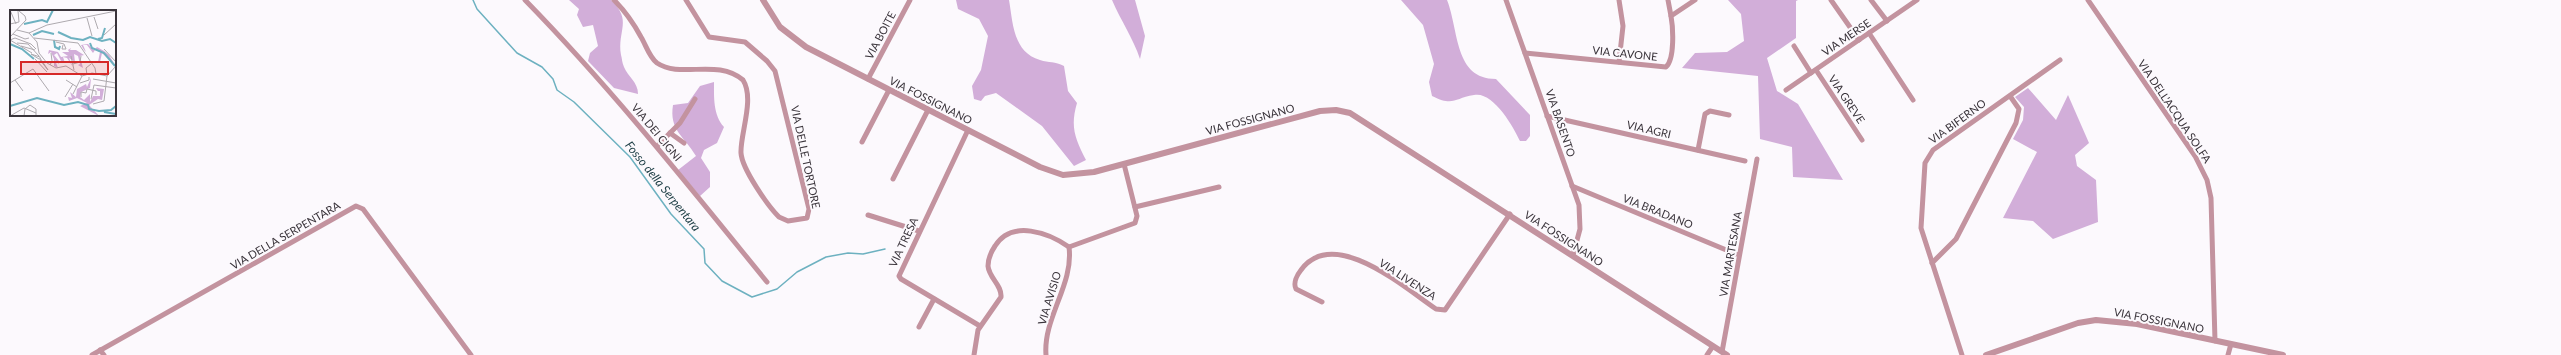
<svg xmlns="http://www.w3.org/2000/svg" width="2561" height="355" viewBox="0 0 2561 355" font-family="Lato,sans-serif">
	<rect width="100%" height="100%" fill="#fcf9fd"/>
	<g fill="#d2aed9">
		<path d="M569,0H611C633,21 617,30 621,55C622,58 622,63 624,67C628,77 638,82 638,94L614,88L588,61L590,53L598,46L593,25L583,27L577,15L579,9Z"/>
		<path d="M956,0H1009C1013,23 1013,52 1040,60C1049,63 1055,61 1064,66L1068,91L1077,103C1070,127 1075,138 1086,160L1074,166L1042,126L996,93L985,96L981,101L974,99L972,86L981,70L988,36L979,19L958,9Z"/>
		<path d="M1112,0H1135L1145,36L1140,59C1133,38 1121,21 1112,0Z"/>
		<path d="M1401,0H1447C1459,30 1454,79 1496,79L1530,115V136L1526,141H1520C1513,126 1493,91 1474,95C1454,98 1454,107 1432,96L1429,82L1434,64L1423,25Z"/>
		<polygon points="1728,0 1798,0 1796,1 1796,38 1767,58 1777,91 1798,104 1843,180 1793,177 1792,147 1760,139 1758,76 1682,68 1695,53 1727,52 1744,41 1741,14"/>
		<path d="M714,82C714,97 713,115 724,127L717,143L704,150L701,158L710,172V187L700,196L678,170L696,156C684,136 669,130 673,105L688,103L700,86Z"/>
		<polygon points="2028,88 2056,120 2068,95 2089,143 2075,155 2077,166 2096,180 2098,222 2053,239 2033,221 2003,218 2037,152 2013,139 2023,120 2024,107 2015,97"/>
	</g>
	<g fill="none" stroke-linecap="round" stroke-linejoin="round">
		<polyline stroke="#6db1c0" stroke-width="1.5" points="473,0 477,9 517,53 542,67 553,79 557,90 574,102 630,157 671,214 704,249 705,263 722,281 752,297 777,289 797,272 826,257 848,253 863,254 885,249"/>
		<g stroke="#c3939f" stroke-width="5">
			<path d="M525,0C612,89 689,186 767,282"/>
			<path d="M614,0C625,11 634,24 641,37C646,45 649,57 657,63C681,79 717,58 743,80C755,99 740,134 741,153C742,169 768,206 779,217L788,221L807,218L809,209L775,71L767,61L745,42L709,37L686,0"/>
			<polyline points="1506,0 1579,205 1580,229 1573,255"/>
			<polyline points="1668,0 1671,16"/>
			<polyline points="1831,0 1859,40"/>
			<polyline points="1871,0 1887,21"/>
			<polyline points="2088,0 2195,156 2207,180 2211,198 2215,341"/>
			<polyline points="1869,33 1913,100"/>
			<polyline points="1794,46 1811,73"/>
			<path d="M1525,53L1666,67C1675,59 1673,27 1671,16L1695,0"/>
			<polyline points="1619,62 1623,26 1619,0"/>
			<polyline points="1816,70 1862,140"/>
			<polyline points="868,79 910,0"/>
			<polyline points="1786,90 1917,0"/>
			<polyline points="1547,116 1745,161"/>
			<polyline points="968,130 899,276 901,279 980,326"/>
			<polyline points="670,133 684,143"/>
			<polyline points="862,142 889,90"/>
			<polyline points="657,146 680,123 695,99"/>
			<polyline points="1698,150 1705,114 1710,111 1729,115"/>
			<polyline points="893,179 928,110"/>
			<polyline points="1572,186 1736,254"/>
			<polyline points="1135,207 1219,187"/>
			<polyline points="868,215 919,231"/>
			<polyline points="1932,263 1956,239 2016,123 2019,109 2010,96"/>
			<path d="M1322,302L1296,289C1293,283 1297,275 1301,270C1334,225 1406,289 1436,309L1445,310L1510,214"/>
			<polyline points="919,327 934,299"/>
			<polyline points="100,350 104,355"/>
			<polyline points="1722,352 1757,159"/>
			<polyline points="92,355 356,206 363,209 471,355"/>
			<path d="M974,355L978,330L1001,297C1002,285 989,278 988,266C988,259 991,252 995,246C1012,219 1049,233 1069,247L1135,223L1137,216L1124,164"/>
			<path d="M1046,355C1043,318 1074,284 1069,247"/>
			<polyline points="1707,355 1713,346"/>
			<polyline points="1962,355 1921,228 1925,163 1933,150 2060,60"/>
			<polyline points="2228,355 2231,344"/>
		</g>
		<g stroke="#c3939f" stroke-width="6">
			<polyline points="763,0 780,27 806,47 1040,167 1063,175 1094,172 1320,111 1336,110 1350,113 1727,355"/>
			<polyline points="1986,355 2078,323 2096,320 2137,324 2283,355"/>
		</g>
	</g>
	<g text-anchor="middle" dominant-baseline="central" stroke-width="4" stroke-linejoin="round" paint-order="stroke">
		<g font-size="11" fill="#3a343b" stroke="#fcf9fd">
			<text transform="translate(880 35) rotate(-62)">VIA BOITE</text>
			<text transform="translate(1846 37) rotate(-34)">VIA MERSE</text>
			<text transform="translate(1625 53) rotate(6)">VIA CAVONE</text>
			<text transform="translate(1847 99) rotate(56)">VIA GREVE</text>
			<text transform="translate(931 100) rotate(27)">VIA FOSSIGNANO</text>
			<text transform="translate(2175 111) rotate(56)">VIA DELL'ACQUA SOLFA</text>
			<text transform="translate(1250 119) rotate(-15)">VIA FOSSIGNANO</text>
			<text transform="translate(1957 121) rotate(-36)">VIA BIFERNO</text>
			<text transform="translate(1561 123) rotate(71)">VIA BASENTO</text>
			<text transform="translate(1649 129) rotate(13)">VIA AGRI</text>
			<text transform="translate(657 132) rotate(50)">VIA DEI CIGNI</text>
			<text transform="translate(806 157) rotate(78)">VIA DELLE TORTORE</text>
			<text transform="translate(1658 211) rotate(22)">VIA BRADANO</text>
			<text transform="translate(285 235) rotate(-30)">VIA DELLA SERPENTARA</text>
			<text transform="translate(1564 238) rotate(33)">VIA FOSSIGNANO</text>
			<text transform="translate(903 242) rotate(-65)">VIA TRESA</text>
			<text transform="translate(1730 254) rotate(-80)">VIA MARTESANA</text>
			<text transform="translate(1408 279) rotate(33)">VIA LIVENZA</text>
			<text transform="translate(1049 298) rotate(-73)">VIA AVISIO</text>
			<text transform="translate(2159 320) rotate(11)">VIA FOSSIGNANO</text>
		</g>
		<g font-size="12" font-style="italic" fill="#1b3c43" stroke="#fcf9fd">
			<text transform="translate(663 186) rotate(51)">Fosso della Serpentara</text>
		</g>
	</g>
	<g transform="translate(10 10)">
		<rect width="106" height="106" fill="#fcf9fd"/>
		<path d="M78,34L84,40L87,37L94,41L99,45L105,55L92,43L90,52H88L90,42L85,40L83,43L77,35H73L76,42L74,40L71,35ZM61,38L60,40H66L74,45L70,46L73,58L68,55L70,54L68,46L64,44L65,52L59,48L63,57L57,48L53,47L55,53L51,51L47,43L44,45L49,51V54L45,50L48,58L44,56V49L41,42L38,44L39,40L48,42L51,47L58,46L52,42H59L58,40ZM81,68L80,78L71,82L70,87L74,90L80,84V92L83,86H90V81H88L86,78L94,79L92,90L88,89L79,95L89,106L70,96L77,93L67,88L59,91L58,87L62,88L60,82L66,87L67,79L76,74L77,77Z" fill="#d2aed9"/>
		<path fill="none" stroke="#6db1c0" stroke-width="2" d="M14,14L32,10L37,12L43,0M48,22L61,28L73,30L80,27L92,31L100,29L106,33M23,25L32,21L44,24M88,29L92,28L95,18M44,30L45,37L49,39L50,36M80,33L82,38L94,43L105,56M0,34L12,39L24,49M0,96L27,88L54,95L68,92L78,95L79,99L89,101L101,100L106,96M94,102L106,104"/>
		<path fill="none" stroke="#aeaaaf" stroke-width="1" d="M0,0L6,14M84,7L88,19M77,8L82,26M0,14L9,12L8,1M7,20L19,23L27,32L29,43L37,53L46,58L56,56L72,66L82,63L97,66L106,56M19,23L37,15L106,1M3,24L15,29L19,28M94,25L106,14M0,27L16,10L15,6L9,1M24,28L68,33L85,58L86,64M0,30L5,28L21,34L26,39M0,30L22,43M46,32L54,34L56,39H52L53,35M7,33L18,34L29,46M11,36L25,40M94,39L106,52M61,46L64,60M25,49L37,62M29,49L21,44L30,47V50L38,60L30,48M63,54L70,52L71,46M40,55L42,51L41,43M77,65L76,58L81,54M83,69L106,73M5,70L13,81M56,70L67,77M0,73L23,59L39,81M70,73L79,70V67M84,75L106,78M63,84L72,66M55,87L63,74M71,87V82L76,83L77,79L86,81V85M81,89L84,75M83,94L94,91L97,66M0,106L14,98L26,103M14,106L15,99L20,95L26,99V106"/>
		<path fill="#d62828" fill-opacity="0.15" stroke="#d62828" stroke-width="2" d="M11,52H98V64H11Z"/>
		<rect width="106" height="106" fill="none" stroke="#3a343b" stroke-width="2"/>
	</g>
</svg>
